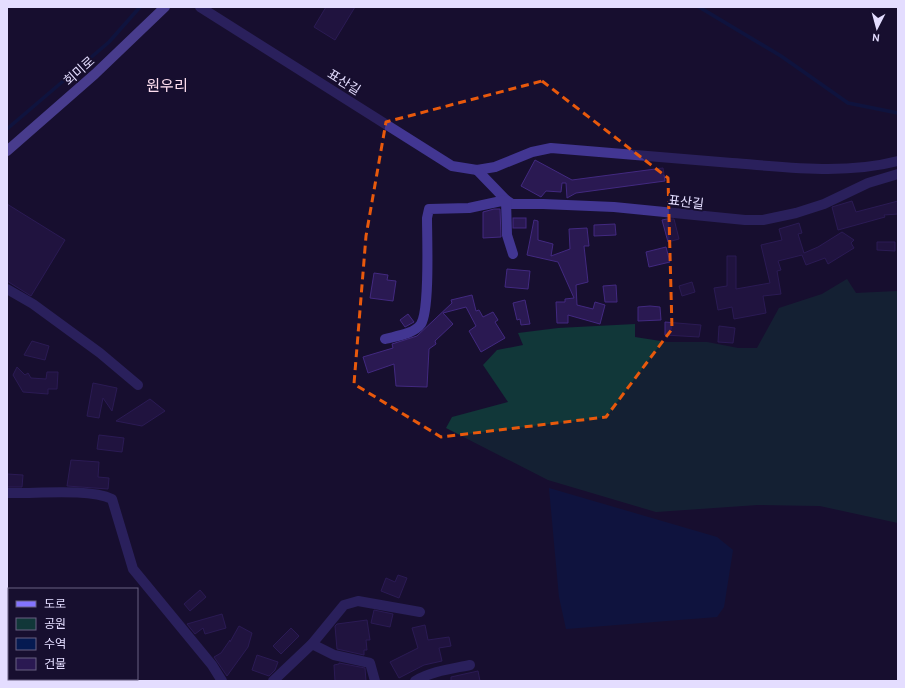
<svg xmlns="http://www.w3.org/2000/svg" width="905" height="688" viewBox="0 0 905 688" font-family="Karla,'Noto Sans KR',sans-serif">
	<rect width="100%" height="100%" fill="#170f2f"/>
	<polygon fill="#113739" points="847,279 856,293 898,291 898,523 820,506 757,505 656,512 548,480 446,428 452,417 508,402 483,365 497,350 523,345 518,333 558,328 635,324 635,337 667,342 707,342 738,348 757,348 779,308 822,294"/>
	<polygon fill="#051a51" points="549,488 717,537 733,550 724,607 717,617 566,629 559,597"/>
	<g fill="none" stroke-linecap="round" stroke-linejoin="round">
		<g stroke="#051a51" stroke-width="3.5">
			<polyline points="699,7 781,56 848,103 898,113"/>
			<polyline points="7,129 109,42 140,7"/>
		</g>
	</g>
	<g fill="#2a1952" stroke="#422980">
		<polygon points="326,7 355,7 335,40 314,27"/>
		<polygon points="535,160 572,180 663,168 665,181 576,193 567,198 566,183 562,183 561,192 546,191 541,197 521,186"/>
		<polygon points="852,201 856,212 898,201 898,214 884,215 885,217 838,230 832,207"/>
		<polygon points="7,204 65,240 31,296 7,281"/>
		<polygon points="494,209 500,209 501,237 483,238 483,212"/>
		<rect x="513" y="218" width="13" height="10"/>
		<polygon points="667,219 674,219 679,239 668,242 662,220"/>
		<polygon points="534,220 538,221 538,240 553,244 551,256 570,249 569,229 587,228 589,246 584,246 588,282 576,285 577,305 593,309 595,302 605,305 600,324 568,315 568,323 557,323 556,302 565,302 565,299 574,298 558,262 527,255"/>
		<polygon points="799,223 802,233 798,234 804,253 818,247 842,232 854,240 851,243 854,248 828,264 825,258 806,265 802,255 778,261 781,270 777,271 781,294 763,296 766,313 734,319 732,307 718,310 714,288 727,286 727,256 736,256 736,289 770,283 761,245 782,240 779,229"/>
		<polygon points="615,224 616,235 594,236 594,225"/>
		<polygon points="877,242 895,242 895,251 877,250"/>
		<polygon points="666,247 670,262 649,267 646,252"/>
		<polygon points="507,269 530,271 528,289 505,287"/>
		<polygon points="374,273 388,275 387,280 396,281 393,301 370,298"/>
		<polygon points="692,282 695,292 682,296 679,286"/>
		<polygon points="616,285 617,302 605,302 603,286"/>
		<polygon points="472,295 476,311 479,310 483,317 493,312 498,320 495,322 505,338 481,352 469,331 476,326 466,307 443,313 453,324 435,341 436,344 429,349 427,387 396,386 394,364 368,373 363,357 393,348 392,344 417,336 452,303 451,300"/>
		<polygon points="525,300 530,324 521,325 520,319 517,320 513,303"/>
		<polygon points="650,306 660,307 661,320 638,321 638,307"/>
		<polygon points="408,314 414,322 405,327 400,320"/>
		<polygon points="665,322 701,325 699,337 665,335"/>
		<polygon points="719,326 735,328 733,343 718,342"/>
		<polygon points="32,341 49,346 45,360 24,355"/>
		<polygon points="17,367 25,375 28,373 31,378 46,379 47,372 58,372 57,389 48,389 48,394 23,392 13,375"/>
		<polygon points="93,383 117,388 112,411 103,398 99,418 87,416"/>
		<polygon points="150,399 165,411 142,426 116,421"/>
		<polygon points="99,435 124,438 122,452 97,449"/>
		<polygon points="71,460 99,462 98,477 109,478 108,489 67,486"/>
		<polygon points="7,474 23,475 22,487 7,487"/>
		<polygon points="398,575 407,578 399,598 381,591 386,578 395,582"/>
		<polygon points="200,590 206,597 190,611 184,604"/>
		<polygon points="374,610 393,614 390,627 371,623"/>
		<polygon points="222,614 226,628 205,634 203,628 195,634 187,624"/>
		<polygon points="367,620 370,640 366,640 367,650 364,650 364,655 337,649 335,626 337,624"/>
		<polygon points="425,625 428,640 449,637 451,646 439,648 442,661 424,665 399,678 390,662 418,648 412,628"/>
		<polygon points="239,626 252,633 248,647 227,676 214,657 221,653 230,640 230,642"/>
		<polygon points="291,628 299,636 281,654 273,646"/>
		<polygon points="257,655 278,662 275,670 269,676 252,670"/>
		<polygon points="339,663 365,668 366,681 335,681 334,665 339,664"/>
		<polygon points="478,671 480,681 451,681 451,677"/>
	</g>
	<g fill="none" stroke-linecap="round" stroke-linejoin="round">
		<g stroke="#423692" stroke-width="10">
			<path d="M200,7L452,166L477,170L495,167L532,152L551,148C611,153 672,158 732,163C787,167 844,175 898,161"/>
			<polyline points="477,170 506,200 512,204 543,204 614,207 745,220 763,220 796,213 824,204 868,183 898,174"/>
			<polyline points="7,289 33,304 100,353 138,385"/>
			<path d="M385,339C396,336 414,334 421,324C430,309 427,238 427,218L429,209L469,208L506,200L507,235L513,254"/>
			<path d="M7,493C35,494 88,488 112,499L133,569L212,665L222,681"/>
			<polyline points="312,644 334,655 370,663 375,681"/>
			<polyline points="273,681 312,644 344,605 358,601 420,612"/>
			<path d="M415,681C432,671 451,669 470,665"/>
		</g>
		<polyline stroke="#8474ff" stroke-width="10" points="7,151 95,74 165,7"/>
	</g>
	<path d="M0 0H905V688H0ZM542,81L668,178L672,329L606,417L441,437L354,384L366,236L386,122Z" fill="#170f2f" fill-opacity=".55" fill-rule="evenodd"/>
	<path fill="none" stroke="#e8590c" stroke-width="3" stroke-dasharray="8 5" stroke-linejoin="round" d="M542,81L668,178L672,329L606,417L441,437L354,384L366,236L386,122Z"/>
	<g text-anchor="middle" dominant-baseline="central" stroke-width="4" stroke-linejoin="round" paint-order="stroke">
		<g font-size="13" fill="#e4ddff" stroke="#170f2f">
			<text transform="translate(79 71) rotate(-42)">회미로</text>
			<text transform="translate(344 82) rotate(32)">표산길</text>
			<text transform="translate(686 202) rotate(7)">표산길</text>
		</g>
		<g font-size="15" fill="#ffdff0" stroke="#170f2f">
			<text x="167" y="86">원우리</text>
		</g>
	</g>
	<rect width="905" height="688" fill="none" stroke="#e4ddff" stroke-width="16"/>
	<rect x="8" y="588" width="130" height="92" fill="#170f2f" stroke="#696182"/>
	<rect x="16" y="601" width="20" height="6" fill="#8474ff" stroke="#696182"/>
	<text x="44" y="608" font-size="12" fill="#e4ddff">도로</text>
	<rect x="16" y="618" width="20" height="12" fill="#113739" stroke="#696182"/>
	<text x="44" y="628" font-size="12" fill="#e4ddff">공원</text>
	<rect x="16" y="638" width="20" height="12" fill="#051a51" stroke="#696182"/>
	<text x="44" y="648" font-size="12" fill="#e4ddff">수역</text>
	<rect x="16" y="658" width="20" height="12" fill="#2a1952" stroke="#696182"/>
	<text x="44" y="668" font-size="12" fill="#e4ddff">건물</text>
	<g transform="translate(877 28) rotate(186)" stroke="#170f2f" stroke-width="3" paint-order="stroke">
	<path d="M0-3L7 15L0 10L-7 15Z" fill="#e4ddff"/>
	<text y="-6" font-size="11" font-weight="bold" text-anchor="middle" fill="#e4ddff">N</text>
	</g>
</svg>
